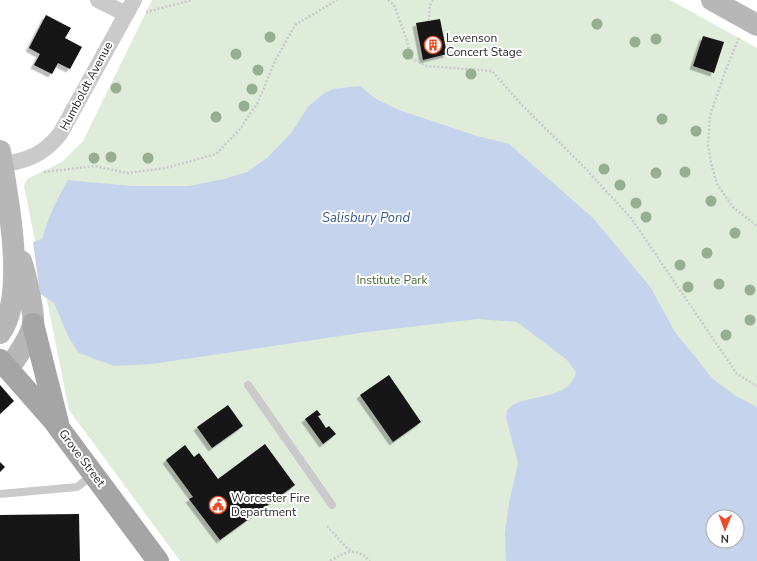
<svg xmlns="http://www.w3.org/2000/svg" width="757" height="561" viewBox="0 0 757 561" font-family="'Nunito Sans',sans-serif">
	<defs>
		<filter id="shadow"><feDropShadow dx="-3.5" dy="3.5" stdDeviation="0" flood-color="#0004"/></filter>
	</defs>
	<rect width="100%" height="100%" fill="#fff"/>
	<path fill="#dfecda" fill-rule="evenodd" d="M152,0H670L757,48V561H180L69,410L24,186L27,179L62,162L83,141ZM713,517H737V541H713Z"/>
	<path fill="#c5d3ed" fill-rule="evenodd" d="M360,86L376,99L399,110L477,136L509,144L594,219L651,288L675,332L713,379L734,395L757,407V561H506L505,533L509,503L518,463L506,418L507,410C509,408 512,406 515,404C535,394 569,399 576,372L567,360L517,322L477,319L367,332L152,364L114,366L79,353L69,338L54,303L40,294L33,242L42,239C48,218 57,199 68,180L131,186H189L224,179L247,172L267,158L292,132L308,107L323,94L333,89ZM713,517H737V541H713Z"/>
	<g fill="#141414" filter="url(#shadow)">
		<polygon points="46,15 71,28 65,38 82,47 70,69 58,63 52,74 34,65 40,54 29,48"/>
		<polygon points="440,19 447,54 423,60 416,23"/>
		<polygon points="703,36 724,42 714,73 693,66"/>
		<polygon points="389,375 421,422 393,442 360,395"/>
		<polygon points="0,385 14,401 0,414"/>
		<polygon points="228,405 243,426 212,448 197,427"/>
		<polygon points="317,410 321,415 318,416 326,428 329,426 336,434 323,444 305,419"/>
		<polygon points="265,444 295,485 220,540 189,499 193,497 166,460 185,445 194,457 199,453 218,479"/>
		<polygon points="0,462 5,467 0,472"/>
		<polygon points="79,514 80,561 0,561 0,515"/>
	</g>
	<g fill="none" stroke-linecap="round" stroke-linejoin="round">
		<g stroke="#cacaca" stroke-width="2.5" stroke-dasharray="2 2" stroke-linecap="butt">
			<polyline points="388,0 394,5 407,41 410,57 426,66 492,71 520,103 584,167 631,218 737,374 757,386"/>
			<polyline points="146,12 192,0"/>
			<polyline points="429,21 430,5 433,0"/>
			<polyline points="739,38 725,72 710,116 708,144 711,163 717,184 733,207 757,226"/>
			<polyline points="44,172 95,166 127,173 166,168 216,154 240,129 258,102 275,61 295,25 337,0"/>
			<polyline points="327,526 346,547 352,552"/>
			<path d="M330,561C346,552 355,546 370,561"/>
		</g>
		<g stroke="#cacaca" stroke-width="8">
			<polyline points="248,385 332,505"/>
			<polyline points="0,494 77,487 93,475"/>
		</g>
		<g stroke="#cacaca" stroke-width="16">
			<polyline points="98,0 126,14"/>
			<path d="M2,165C28,160 43,155 60,134L134,0"/>
		</g>
		<g stroke="#b7b7b7" stroke-width="22">
			<polyline points="712,0 757,25"/>
			<path d="M0,151C7,195 28,295 0,333"/>
			<path d="M8,369C17,356 29,340 33,325C35,316 25,271 21,261"/>
		</g>
		<g stroke="#a5a5a5" stroke-width="22">
			<polyline points="33,324 58,423"/>
			<polyline points="0,360 53,420 158,561"/>
		</g>
	</g>
	<g fill="#98ae92">
		<circle cx="597" cy="24" r="5.5"/>
		<circle cx="270" cy="37" r="5.5"/>
		<circle cx="656" cy="39" r="5.5"/>
		<circle cx="635" cy="42" r="5.5"/>
		<circle cx="236" cy="54" r="5.5"/>
		<circle cx="408" cy="54" r="5.5"/>
		<circle cx="258" cy="70" r="5.5"/>
		<circle cx="471" cy="74" r="5.5"/>
		<circle cx="116" cy="88" r="5.5"/>
		<circle cx="252" cy="89" r="5.5"/>
		<circle cx="244" cy="106" r="5.5"/>
		<circle cx="216" cy="117" r="5.5"/>
		<circle cx="662" cy="119" r="5.5"/>
		<circle cx="696" cy="131" r="5.5"/>
		<circle cx="111" cy="157" r="5.5"/>
		<circle cx="94" cy="158" r="5.5"/>
		<circle cx="148" cy="158" r="5.5"/>
		<circle cx="604" cy="169" r="5.5"/>
		<circle cx="685" cy="172" r="5.5"/>
		<circle cx="656" cy="173" r="5.5"/>
		<circle cx="620" cy="185" r="5.5"/>
		<circle cx="711" cy="201" r="5.5"/>
		<circle cx="636" cy="203" r="5.5"/>
		<circle cx="646" cy="217" r="5.5"/>
		<circle cx="735" cy="233" r="5.5"/>
		<circle cx="707" cy="253" r="5.5"/>
		<circle cx="680" cy="265" r="5.5"/>
		<circle cx="719" cy="284" r="5.5"/>
		<circle cx="688" cy="287" r="5.5"/>
		<circle cx="750" cy="290" r="5.5"/>
		<circle cx="750" cy="320" r="5.5"/>
		<circle cx="726" cy="335" r="5.5"/>
	</g>
	<defs>
		<symbol id="building-ring" viewBox="-11 -11 22 22"><circle r="9.5" fill="#fff" stroke="#ee4c25" stroke-width="1.5"/><path d="M-4-6H4V6H1V3H-1V6H-4ZM-2.5-4.3h1.7v1.8h-1.7ZM.8-4.3h1.7v1.8H.8ZM-2.5-1h1.7V.8h-1.7ZM.8-1h1.7V.8H.8Z" fill="#ee4c25"/></symbol>
		<symbol id="civic-ring" viewBox="-11 -11 22 22"><circle r="9.5" fill="#fff" stroke="#ee4c25" stroke-width="1.5"/><path d="M-.6-6.5H3V-4.5H.6V-3L4-1V1h2V6H-6V1h2V-1L-.6-3ZM-1.2 2.5V6h2.4V2.5Z" fill="#ee4c25"/></symbol>
	</defs>
	<g fill-rule="evenodd">
		<use href="#building-ring" x="423" y="35" width="20" height="20"/>
		<use href="#civic-ring" x="208" y="495" width="20" height="20"/>
	</g>
	<g text-anchor="middle" dominant-baseline="central" stroke-width="4" stroke-linejoin="round" paint-order="stroke">
		<g font-size="12" fill="#2d2d2d" stroke="#fff" text-anchor="start">
			<text x="446" y="38">Levenson<tspan x="446" dy="14">Concert Stage</tspan></text>
			<text x="231" y="498">Worcester Fire<tspan x="231" dy="14">Department</tspan></text>
		</g>
		<g font-size="12" fill="#2d2d2d" stroke="#fff">
			<text transform="translate(86 86) rotate(-62)">Humboldt Avenue</text>
			<text transform="translate(82 458) rotate(53)">Grove Street</text>
		</g>
		<g font-size="12" fill="#436b38" stroke="#fff">
			<text x="392" y="280">Institute Park</text>
		</g>
		<g font-size="13" font-style="italic" fill="#375793" stroke="#fff">
			<text x="366" y="218">Salisbury Pond</text>
		</g>
	</g>
	<g transform="translate(725 529) rotate(181)"><circle r="19" fill="#ffffff" stroke="#ababab"/>
	<path d="M0-3L7 15L0 10L-7 15Z" fill="#ee4c25"/>
	<text y="-6" font-size="11" font-weight="bold" text-anchor="middle" fill="#2d2d2d">N</text>
	</g>
</svg>
